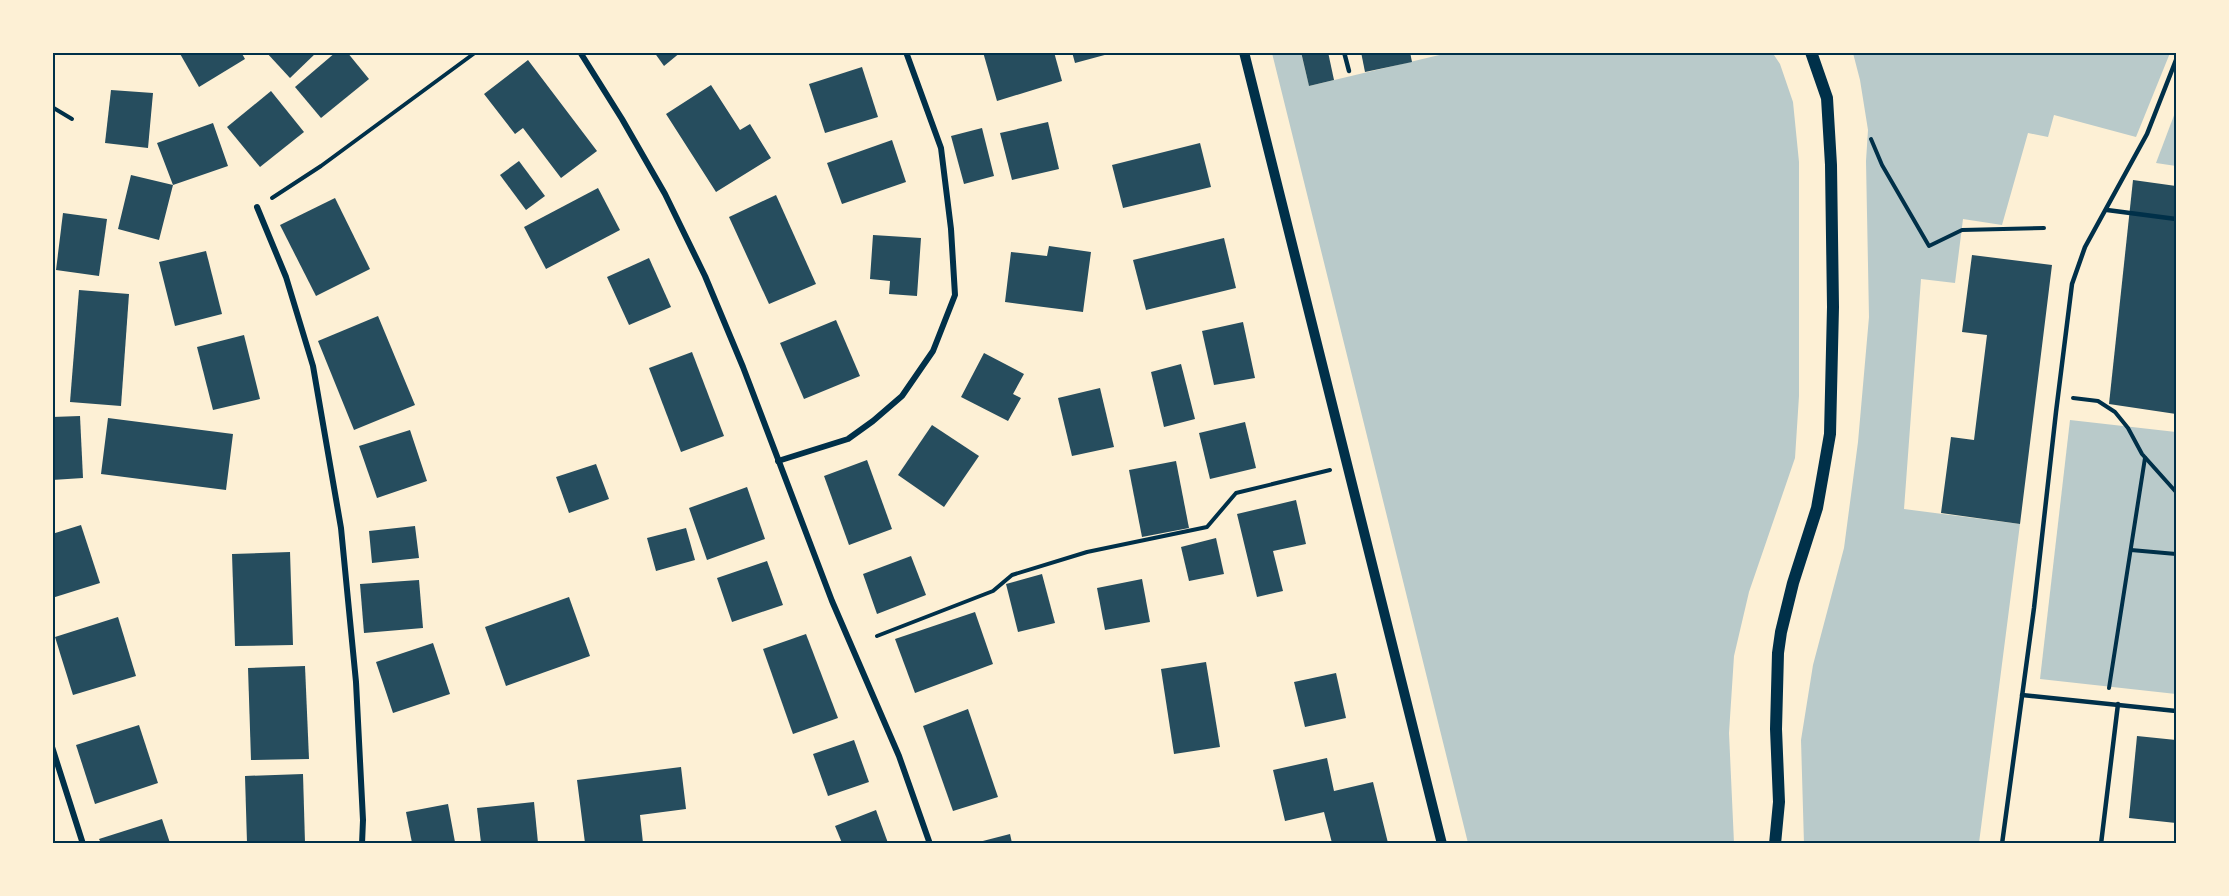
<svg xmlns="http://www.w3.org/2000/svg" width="2229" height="896" viewBox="0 0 2229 896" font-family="Literata,serif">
	<rect width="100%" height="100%" fill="#fdf0d5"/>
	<g fill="#b9caca">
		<polygon points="1452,52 1772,52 1780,64 1793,102 1799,162 1799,396 1795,458 1749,592 1734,656 1729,733 1734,843 1468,843 1272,53 1301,53 1309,86"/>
		<polygon points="1853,53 2170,53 2136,137 2054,115 2048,137 2028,133 2002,225 1963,219 1955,283 1921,279 1904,509 2020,524 1979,843 1804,844 1801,740 1813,665 1844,548 1858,442 1869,317 1866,161 1868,130 1860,80"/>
		<polygon points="2176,110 2176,166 2156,163"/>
		<polygon points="2070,420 2176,432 2176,694 2040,679"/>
	</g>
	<g fill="#264d5e">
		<polygon points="179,52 241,52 245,59 199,87"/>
		<polygon points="266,52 317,52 290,78"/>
		<polygon points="336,52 347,52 369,79 321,118 295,87"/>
		<polygon points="654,52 681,52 664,66"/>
		<polygon points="983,52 1054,52 1062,81 997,101"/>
		<polygon points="1072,52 1112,52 1112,53 1075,63"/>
		<polygon points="1301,52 1328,52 1334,80 1309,86"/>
		<polygon points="1361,52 1410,52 1412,62 1365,72"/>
		<polygon points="528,60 597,151 561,178 523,128 515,134 484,94"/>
		<polygon points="862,67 878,117 825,133 809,84"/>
		<polygon points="711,85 740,130 750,124 771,158 716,192 666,114"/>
		<polygon points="111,90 153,93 148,148 105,143"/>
		<polygon points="271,91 304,132 260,167 227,127"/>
		<polygon points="1048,122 1059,169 1012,180 1000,133"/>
		<polygon points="213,123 228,166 173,185 159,240 118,229 131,175 173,185 157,143"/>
		<polygon points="982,128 994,176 964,184 951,136"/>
		<polygon points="892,140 906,182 842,204 827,163"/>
		<polygon points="1200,143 1211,187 1123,208 1112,165"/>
		<polygon points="519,161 545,196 526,210 500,175"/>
		<polygon points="2133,180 2176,186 2176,414 2109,404"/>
		<polygon points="598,188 620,230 546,269 524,227"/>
		<polygon points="776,195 816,284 769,304 729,217"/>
		<polygon points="335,198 370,269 316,296 280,225"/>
		<polygon points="63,213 107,219 99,276 56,270"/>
		<polygon points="873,235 921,238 917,296 889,294 890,281 870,279"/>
		<polygon points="1224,238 1236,288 1146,310 1133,260"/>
		<polygon points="1049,246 1091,252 1083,312 1005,302 1011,252 1047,256"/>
		<polygon points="206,251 222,314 175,326 159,262"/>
		<polygon points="1972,255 2052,265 2020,524 1941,513 1951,437 1974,440 1987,335 1962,332"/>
		<polygon points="649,258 671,307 629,325 607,277"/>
		<polygon points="79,290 129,294 121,406 70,402"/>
		<polygon points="378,316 415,405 354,430 318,341"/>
		<polygon points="836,320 860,376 804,399 780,343"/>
		<polygon points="1243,322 1255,378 1214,385 1202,331"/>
		<polygon points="244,335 260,399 213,410 197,347"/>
		<polygon points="692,352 724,436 681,452 649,368"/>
		<polygon points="984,353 1024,374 1013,394 1021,398 1008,421 961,397"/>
		<polygon points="1181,364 1195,419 1164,427 1151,372"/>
		<polygon points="1100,388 1114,447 1072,456 1058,398"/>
		<polygon points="80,416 83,478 52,480 52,417"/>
		<polygon points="108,418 233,434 226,490 101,474"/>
		<polygon points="1245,422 1256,468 1210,479 1199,433"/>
		<polygon points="932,425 979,456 944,507 898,475"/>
		<polygon points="410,430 427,481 377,498 359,446"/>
		<polygon points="867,460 892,529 849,545 824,476"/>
		<polygon points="1176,461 1189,528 1142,537 1129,470"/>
		<polygon points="596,464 609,499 569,513 556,477"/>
		<polygon points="747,487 765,539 707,560 689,508"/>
		<polygon points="1296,500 1306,544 1273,551 1283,591 1257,597 1237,514"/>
		<polygon points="81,525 100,583 52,598 52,534"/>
		<polygon points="415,526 419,558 372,563 369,531"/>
		<polygon points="686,528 695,560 656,571 647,538"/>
		<polygon points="1216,538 1224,574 1189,581 1181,547"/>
		<polygon points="290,552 293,645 235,646 232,554"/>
		<polygon points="911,556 926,595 877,614 863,574"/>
		<polygon points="767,561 783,605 732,622 717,578"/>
		<polygon points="1042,574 1055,623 1018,632 1006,584"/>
		<polygon points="1142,579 1150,622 1105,630 1097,588"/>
		<polygon points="419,580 423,628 364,633 360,584"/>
		<polygon points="569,597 590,656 506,686 485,627"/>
		<polygon points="975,612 993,664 915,693 895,639"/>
		<polygon points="118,617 136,676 73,695 55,637"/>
		<polygon points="806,634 838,718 793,734 763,649"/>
		<polygon points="433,643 450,694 393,713 376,662"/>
		<polygon points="1206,662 1220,747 1174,754 1161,669"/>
		<polygon points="305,666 309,759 251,760 248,668"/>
		<polygon points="1336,673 1346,718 1305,727 1294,682"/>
		<polygon points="968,709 998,797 953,811 923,726"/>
		<polygon points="139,725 158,783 95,804 76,745"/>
		<polygon points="2137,736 2176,740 2176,823 2129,818"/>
		<polygon points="854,740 869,782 828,796 813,754"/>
		<polygon points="1327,758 1334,791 1373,782 1388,843 1332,843 1324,812 1285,821 1273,770"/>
		<polygon points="681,767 686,809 640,815 643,843 585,843 577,780"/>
		<polygon points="303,774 305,843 247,843 245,776"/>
		<polygon points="534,802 538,843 481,843 477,808"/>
		<polygon points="448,804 455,842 412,843 406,812"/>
		<polygon points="876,810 888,843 842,843 835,826"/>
		<polygon points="162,819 170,843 101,843 99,839"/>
		<polygon points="1010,834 1012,843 975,843"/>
	</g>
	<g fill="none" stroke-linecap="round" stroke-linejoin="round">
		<g stroke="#003049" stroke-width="4">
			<polyline points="52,107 72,119"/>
			<polyline points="1871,139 1882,165 1929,246 1962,230 2044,228"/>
			<polyline points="272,198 321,166 476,52"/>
			<polyline points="2073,398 2098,401 2115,412 2128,428 2142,454 2176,492"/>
			<polyline points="2131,550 2176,554"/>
			<polyline points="877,636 993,591 1012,575 1087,552 1207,527 1236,493 1330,470"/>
			<polyline points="2109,688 2145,458"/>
		</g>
		<g stroke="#003049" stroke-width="4.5">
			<polyline points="1344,52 1349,71"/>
			<polyline points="2107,210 2176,219"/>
			<polyline points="2022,695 2176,711"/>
			<polyline points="2002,844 2034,608 2056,412 2072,284 2085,247 2147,134 2176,60"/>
			<polyline points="2101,844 2118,704"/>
		</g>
		<g stroke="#003049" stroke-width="6">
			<polyline points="580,52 622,119 665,194 705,276 743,367 832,601 899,756 930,844"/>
			<polyline points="257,207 286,277 313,366 341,528 356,682 363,820 362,844"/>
			<polyline points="778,461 848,439 873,421 902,396 933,351 955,295 951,229 941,148 906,52"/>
			<polyline points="52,747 83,844"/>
		</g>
		<polyline stroke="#003049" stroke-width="10" points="1244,52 1442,844"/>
		<polyline stroke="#003049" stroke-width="12" points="1775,844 1779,802 1776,729 1778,653 1781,632 1793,583 1817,508 1830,434 1833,307 1831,165 1827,98 1811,52"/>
	</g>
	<rect width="2229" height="896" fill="none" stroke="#fdf0d5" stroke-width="108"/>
	<rect x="54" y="54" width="2121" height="788" fill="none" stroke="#003049" stroke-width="2"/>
</svg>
